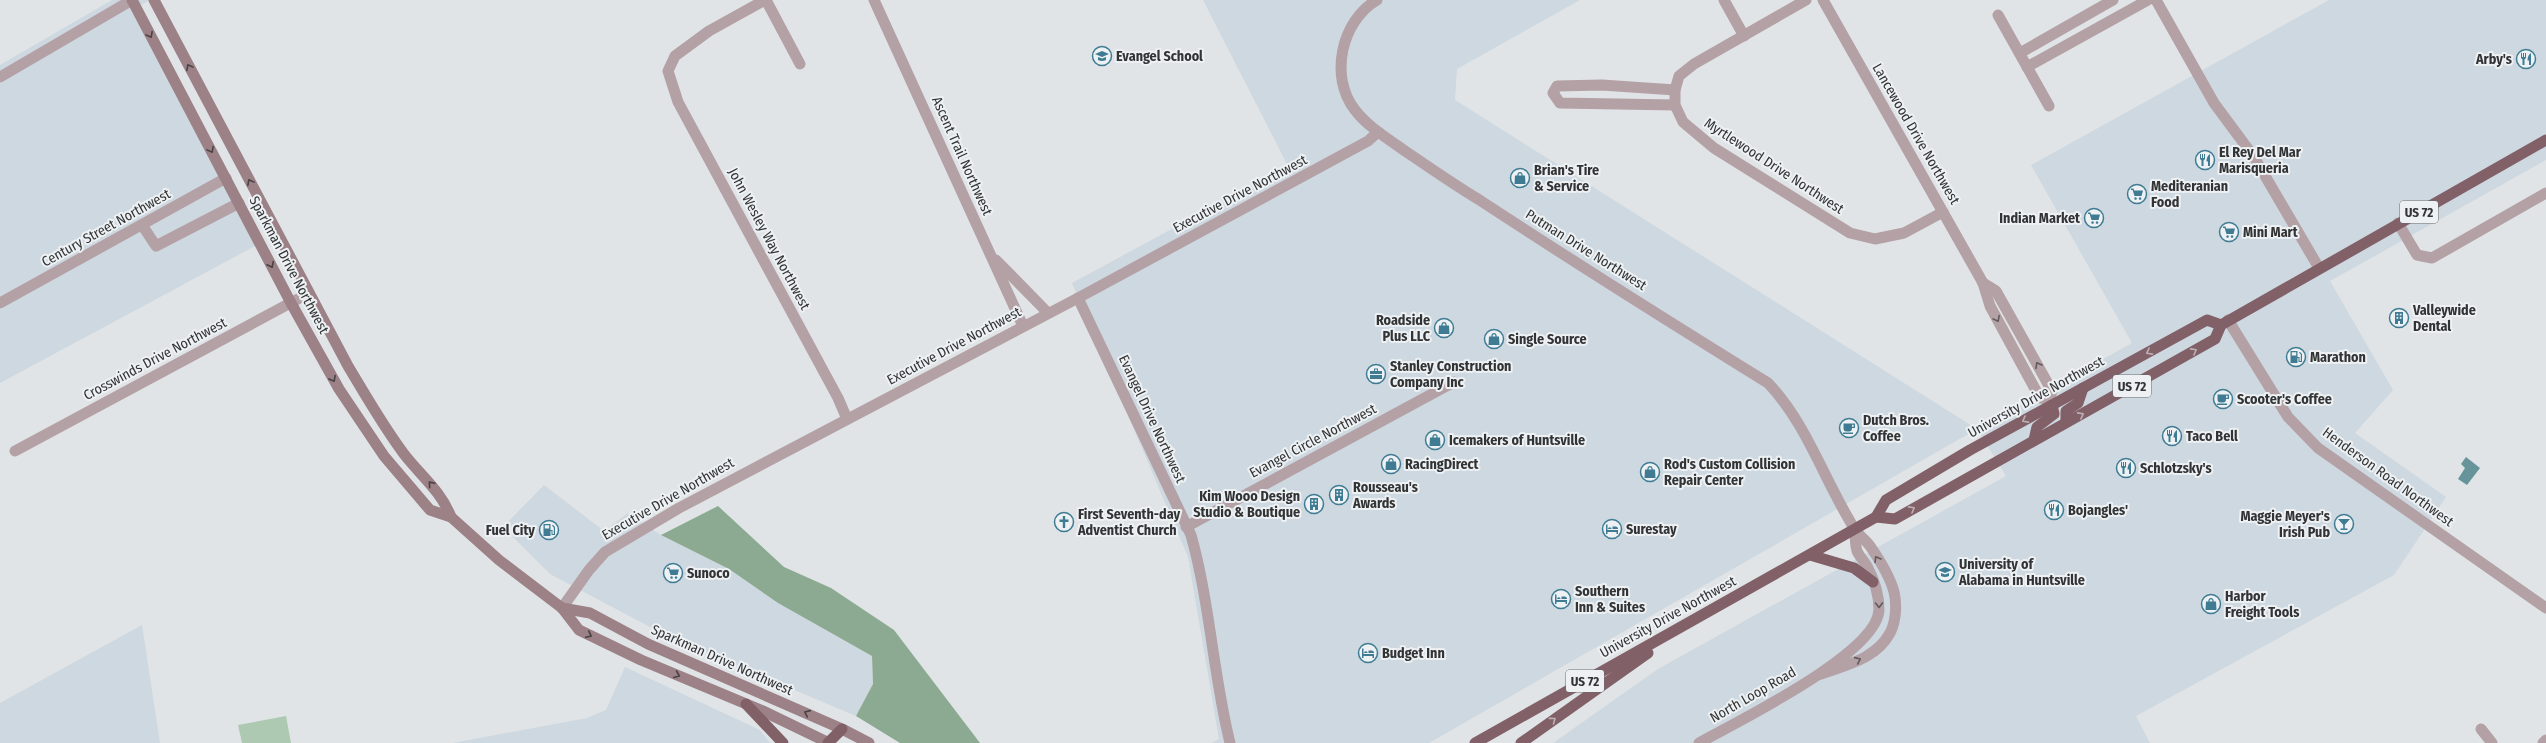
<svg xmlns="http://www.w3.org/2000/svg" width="2546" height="743" viewBox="0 0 2546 743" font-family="'Fira Sans Condensed',sans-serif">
	<rect width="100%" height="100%" fill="#e0e4e6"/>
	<g fill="#ced8e0">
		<polygon points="112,0 150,0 132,10 255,246 0,383 0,65"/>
		<polygon points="1203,0 1580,0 1457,69 1455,100 1977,429 2132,343 2031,165 2329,0 2546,0 2546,160 2330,281 2393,390 2355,433 2446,497 2394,575 2136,716 2150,743 1553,743 1658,669 2006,476 1977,429 1429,743 1211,743 1219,739 1188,557 1072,283 1288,166"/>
		<polygon points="544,485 604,531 628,513 661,535 729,569 778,603 872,656 873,684 856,716 667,636 550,574 503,527"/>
		<polygon points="142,625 160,743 0,743 0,703"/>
		<polygon points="625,667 760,730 770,743 453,743 587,718 606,710"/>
	</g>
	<polygon fill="#adc9b1" points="286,716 291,743 242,743 238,725"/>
	<polygon fill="#8caa91" points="718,506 784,567 831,588 894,630 980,743 900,743 856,716 873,684 872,656 778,603 729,569 661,535"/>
	<polygon fill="#67949b" points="2466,457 2480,468 2467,485 2458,479 2465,468 2461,464"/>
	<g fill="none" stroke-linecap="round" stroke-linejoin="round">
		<g stroke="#b4a1a5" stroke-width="11">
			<polyline points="765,0 709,31 675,56 668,71 678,102 838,398 847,419"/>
			<polyline points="766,0 800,64"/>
			<polyline points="874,0 1023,326"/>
			<path d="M1377,0C1341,21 1329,77 1355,110C1368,127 1387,138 1405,151C1429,167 1453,184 1478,199C1574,262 1671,323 1768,383C1807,424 1824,480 1854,528C1858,535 1866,540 1870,546C1879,559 1890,576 1894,592C1897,604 1896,622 1890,633C1876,659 1846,665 1821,674"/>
			<polyline points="1724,0 1744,36"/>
			<polyline points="1806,0 1694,64 1679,76 1675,90 1675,105 1683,122 1714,148 1850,233 1875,239 1904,233 1943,212"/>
			<polyline points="1823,0 1983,283 1990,306 2040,398 2049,400"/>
			<polyline points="2156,0 2214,103 2254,157 2319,268"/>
			<polyline points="1998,15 2049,106"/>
			<polyline points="2020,53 2113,0"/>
			<polyline points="2027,67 2148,0"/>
			<polyline points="0,77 132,0"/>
			<polyline points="1675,90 1602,85 1557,86 1553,93 1560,103 1675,105"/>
			<polyline points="2398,223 2417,255 2432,258 2546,193"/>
			<polyline points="142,225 156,246 239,203"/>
			<polyline points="996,260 1048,313"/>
			<polyline points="1983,283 1996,291 2052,391 2049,400 2052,405"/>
			<path d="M1078,298L1191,535C1210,603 1213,674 1230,743"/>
			<polyline points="0,303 226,178"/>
			<polyline points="2228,320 2288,417 2318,448 2546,608"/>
			<polyline points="15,451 309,293"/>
			<polyline points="1186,527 1454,382"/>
			<polyline points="562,608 589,570 605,552 679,508 1078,298 1368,141 1378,132"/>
			<polyline points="2481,729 2492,743"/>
			<path d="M1699,743C1736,722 1877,654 1879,610C1879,595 1874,579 1867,566C1864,561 1859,556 1857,551C1855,544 1855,536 1855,529"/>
			<polyline points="2543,743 2546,740"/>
		</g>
		<g stroke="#9c8187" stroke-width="11">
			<polyline points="132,0 291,303 339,389 384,456 430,510 451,517 499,560 562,608 579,630 641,660 763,711 829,743"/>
			<path d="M154,0L348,366C366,396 383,426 404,454C421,476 441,491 451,517"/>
			<polyline points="562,608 590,613 648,644 842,729 869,743"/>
		</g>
		<g stroke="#826068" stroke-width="11">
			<polyline points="2066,422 2066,411 2078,403 2083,388"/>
			<polyline points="2034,440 2037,427 2054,414 2052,405"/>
			<polyline points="1876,517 1895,519 2215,339 2221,325 2546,140"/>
			<polyline points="1810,555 1854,568 1873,582"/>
			<polyline points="746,704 783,743"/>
			<polyline points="828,743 842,729"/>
			<polyline points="1475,743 1876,517 1886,500 1970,450 2207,320 2221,325"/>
			<polyline points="1521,743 1648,653"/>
		</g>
	</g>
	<defs><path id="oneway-chevron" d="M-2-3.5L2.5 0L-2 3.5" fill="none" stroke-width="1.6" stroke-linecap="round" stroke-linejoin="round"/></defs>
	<g stroke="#474345">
		<use href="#oneway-chevron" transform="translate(150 35) rotate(62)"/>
		<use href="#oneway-chevron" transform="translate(189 67) rotate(-118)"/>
		<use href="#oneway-chevron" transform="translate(211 150) rotate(62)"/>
		<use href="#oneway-chevron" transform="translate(250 182) rotate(-118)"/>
		<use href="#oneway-chevron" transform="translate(271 265) rotate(63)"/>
		<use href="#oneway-chevron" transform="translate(333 379) rotate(61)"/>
		<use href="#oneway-chevron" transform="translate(431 484) rotate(-131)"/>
		<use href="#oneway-chevron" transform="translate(589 635) rotate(25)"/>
		<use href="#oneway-chevron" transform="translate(677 675) rotate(23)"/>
		<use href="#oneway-chevron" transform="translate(807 713) rotate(-156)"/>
	</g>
	<g stroke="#605a5c">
		<use href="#oneway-chevron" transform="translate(1997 319) rotate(62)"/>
		<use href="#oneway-chevron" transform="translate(2038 365) rotate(-119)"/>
		<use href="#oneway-chevron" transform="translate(1877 559) rotate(-121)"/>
		<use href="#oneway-chevron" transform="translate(1879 605) rotate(89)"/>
		<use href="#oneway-chevron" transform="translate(1858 660) rotate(-24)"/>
	</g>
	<g stroke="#bdb0b4">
		<use href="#oneway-chevron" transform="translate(2194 351) rotate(-29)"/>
		<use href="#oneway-chevron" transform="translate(2149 352) rotate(152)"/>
		<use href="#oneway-chevron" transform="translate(2081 415) rotate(-28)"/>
		<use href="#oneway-chevron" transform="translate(2025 420) rotate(151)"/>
		<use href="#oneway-chevron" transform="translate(1912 509) rotate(-29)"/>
		<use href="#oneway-chevron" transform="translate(1553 720) rotate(-36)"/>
	</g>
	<defs>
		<symbol id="school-ring" viewBox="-11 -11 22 22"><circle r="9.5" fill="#edf1f3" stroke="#3f7c93" stroke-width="1.5"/><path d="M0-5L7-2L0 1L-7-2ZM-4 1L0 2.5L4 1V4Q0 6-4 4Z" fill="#3f7c93"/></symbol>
		<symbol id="restaurant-ring" viewBox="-11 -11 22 22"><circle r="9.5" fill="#edf1f3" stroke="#3f7c93" stroke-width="1.5"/><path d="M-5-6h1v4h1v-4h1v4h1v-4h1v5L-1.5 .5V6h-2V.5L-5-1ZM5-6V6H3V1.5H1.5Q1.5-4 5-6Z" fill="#3f7c93"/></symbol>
		<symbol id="shop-ring" viewBox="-11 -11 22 22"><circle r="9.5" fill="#edf1f3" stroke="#3f7c93" stroke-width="1.5"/><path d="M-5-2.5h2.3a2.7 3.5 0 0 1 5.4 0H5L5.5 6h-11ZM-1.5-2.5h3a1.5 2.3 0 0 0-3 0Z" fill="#3f7c93"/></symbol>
		<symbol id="supermarket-ring" viewBox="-11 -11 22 22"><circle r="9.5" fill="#edf1f3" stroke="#3f7c93" stroke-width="1.5"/><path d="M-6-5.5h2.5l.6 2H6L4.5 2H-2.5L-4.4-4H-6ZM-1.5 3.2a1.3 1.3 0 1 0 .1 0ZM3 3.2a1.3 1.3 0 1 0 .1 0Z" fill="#3f7c93"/></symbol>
		<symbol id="building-ring" viewBox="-11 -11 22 22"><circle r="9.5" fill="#edf1f3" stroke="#3f7c93" stroke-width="1.5"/><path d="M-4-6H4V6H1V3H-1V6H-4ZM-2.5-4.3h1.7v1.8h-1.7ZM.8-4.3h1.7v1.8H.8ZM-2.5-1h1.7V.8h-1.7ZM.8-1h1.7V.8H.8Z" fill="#3f7c93"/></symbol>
		<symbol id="fuel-ring" viewBox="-11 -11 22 22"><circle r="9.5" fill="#edf1f3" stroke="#3f7c93" stroke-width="1.5"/><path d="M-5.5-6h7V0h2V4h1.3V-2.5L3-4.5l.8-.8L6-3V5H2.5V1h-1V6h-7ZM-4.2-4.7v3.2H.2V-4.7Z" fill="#3f7c93"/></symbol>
		<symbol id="office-ring" viewBox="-11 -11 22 22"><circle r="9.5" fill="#edf1f3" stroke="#3f7c93" stroke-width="1.5"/><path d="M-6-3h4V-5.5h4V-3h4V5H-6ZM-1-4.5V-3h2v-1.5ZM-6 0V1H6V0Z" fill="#3f7c93"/></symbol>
		<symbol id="cafe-ring" viewBox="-11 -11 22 22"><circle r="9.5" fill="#edf1f3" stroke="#3f7c93" stroke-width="1.5"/><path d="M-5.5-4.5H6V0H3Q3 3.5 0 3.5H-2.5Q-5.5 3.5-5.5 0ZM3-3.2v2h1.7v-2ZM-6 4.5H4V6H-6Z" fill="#3f7c93"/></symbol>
		<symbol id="church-ring" viewBox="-11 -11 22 22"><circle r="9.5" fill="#edf1f3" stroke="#3f7c93" stroke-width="1.5"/><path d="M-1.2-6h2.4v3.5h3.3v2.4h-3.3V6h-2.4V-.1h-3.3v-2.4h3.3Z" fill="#3f7c93"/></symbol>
		<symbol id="bar-ring" viewBox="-11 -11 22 22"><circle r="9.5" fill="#edf1f3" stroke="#3f7c93" stroke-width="1.5"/><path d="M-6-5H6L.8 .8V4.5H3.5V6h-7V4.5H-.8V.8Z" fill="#3f7c93"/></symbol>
		<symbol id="hotel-ring" viewBox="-11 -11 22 22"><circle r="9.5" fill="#edf1f3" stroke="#3f7c93" stroke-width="1.5"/><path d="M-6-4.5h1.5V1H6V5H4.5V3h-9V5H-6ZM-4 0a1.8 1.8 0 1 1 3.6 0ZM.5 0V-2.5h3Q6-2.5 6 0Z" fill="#3f7c93"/></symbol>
		<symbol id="university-ring" viewBox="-11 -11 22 22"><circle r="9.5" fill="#edf1f3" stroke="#3f7c93" stroke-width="1.5"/><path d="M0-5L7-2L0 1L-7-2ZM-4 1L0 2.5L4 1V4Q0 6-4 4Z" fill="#3f7c93"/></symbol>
	</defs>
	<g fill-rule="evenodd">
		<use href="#school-ring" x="1091" y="45" width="22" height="22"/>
		<use href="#restaurant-ring" x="2515" y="48" width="22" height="22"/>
		<use href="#restaurant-ring" x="2194" y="149" width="22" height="22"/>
		<use href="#shop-ring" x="1509" y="167" width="22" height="22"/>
		<use href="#supermarket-ring" x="2126" y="183" width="22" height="22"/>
		<use href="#supermarket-ring" x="2083" y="207" width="22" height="22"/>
		<use href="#supermarket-ring" x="2218" y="221" width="22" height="22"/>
		<use href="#building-ring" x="2388" y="307" width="22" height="22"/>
		<use href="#shop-ring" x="1433" y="317" width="22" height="22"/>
		<use href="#shop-ring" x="1483" y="328" width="22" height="22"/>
		<use href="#fuel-ring" x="2285" y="346" width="22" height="22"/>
		<use href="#office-ring" x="1365" y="363" width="22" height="22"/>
		<use href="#cafe-ring" x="2212" y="388" width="22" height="22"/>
		<use href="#cafe-ring" x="1838" y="417" width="22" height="22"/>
		<use href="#restaurant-ring" x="2161" y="425" width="22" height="22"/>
		<use href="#shop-ring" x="1424" y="429" width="22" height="22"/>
		<use href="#shop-ring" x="1380" y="453" width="22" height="22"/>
		<use href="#restaurant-ring" x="2115" y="457" width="22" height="22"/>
		<use href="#shop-ring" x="1639" y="461" width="22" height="22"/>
		<use href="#building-ring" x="1328" y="484" width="22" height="22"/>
		<use href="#building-ring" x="1303" y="493" width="22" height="22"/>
		<use href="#restaurant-ring" x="2043" y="499" width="22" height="22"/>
		<use href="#church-ring" x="1053" y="511" width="22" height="22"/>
		<use href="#bar-ring" x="2333" y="513" width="22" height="22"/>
		<use href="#hotel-ring" x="1601" y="518" width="22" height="22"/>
		<use href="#fuel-ring" x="538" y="519" width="22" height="22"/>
		<use href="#university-ring" x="1934" y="561" width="22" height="22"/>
		<use href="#supermarket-ring" x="662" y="562" width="22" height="22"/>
		<use href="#hotel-ring" x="1550" y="588" width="22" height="22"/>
		<use href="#shop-ring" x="2200" y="593" width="22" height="22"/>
		<use href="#hotel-ring" x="1357" y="642" width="22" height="22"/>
	</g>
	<g text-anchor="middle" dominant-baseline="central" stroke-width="4" stroke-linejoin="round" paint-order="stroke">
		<g fill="#edf1f3" stroke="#6a6c6d" stroke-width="1">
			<rect x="2400" y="201" width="38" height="22" rx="3"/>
			<rect x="2113" y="375" width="38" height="22" rx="3"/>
			<rect x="1566" y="670" width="38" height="22" rx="3"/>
		</g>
		<g font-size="13" font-weight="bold" fill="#323334">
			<text x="2419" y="212">US 72</text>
			<text x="2132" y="386">US 72</text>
			<text x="1585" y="681">US 72</text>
		</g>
		<g font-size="14" font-weight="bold" fill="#323334" stroke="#edf1f3" text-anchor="start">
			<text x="1116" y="56">Evangel School</text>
			<text x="2512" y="59" text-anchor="end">Arby's</text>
			<text x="2219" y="152">El Rey Del Mar<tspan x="2219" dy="16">Marisqueria</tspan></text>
			<text x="1534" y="170">Brian's Tire<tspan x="1534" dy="16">&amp; Service</tspan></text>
			<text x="2151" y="186">Mediteranian<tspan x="2151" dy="16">Food</tspan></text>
			<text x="2080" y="218" text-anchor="end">Indian Market</text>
			<text x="2243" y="232">Mini Mart</text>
			<text x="2413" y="310">Valleywide<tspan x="2413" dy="16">Dental</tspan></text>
			<text x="1430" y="320" text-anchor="end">Roadside<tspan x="1430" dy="16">Plus LLC</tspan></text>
			<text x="1508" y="339">Single Source</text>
			<text x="2310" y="357">Marathon</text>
			<text x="1390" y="366">Stanley Construction<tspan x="1390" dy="16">Company Inc</tspan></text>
			<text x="2237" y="399">Scooter's Coffee</text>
			<text x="1863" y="420">Dutch Bros.<tspan x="1863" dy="16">Coffee</tspan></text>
			<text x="2186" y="436">Taco Bell</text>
			<text x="1449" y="440">Icemakers of Huntsville</text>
			<text x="1405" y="464">RacingDirect</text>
			<text x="1664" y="464">Rod's Custom Collision<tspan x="1664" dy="16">Repair Center</tspan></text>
			<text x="2140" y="468">Schlotzsky's</text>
			<text x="1353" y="487">Rousseau's<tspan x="1353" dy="16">Awards</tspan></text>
			<text x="1300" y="496" text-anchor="end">Kim Wooo Design<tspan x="1300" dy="16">Studio &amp; Boutique</tspan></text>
			<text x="2068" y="510">Bojangles'</text>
			<text x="1078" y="514">First Seventh-day<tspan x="1078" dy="16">Adventist Church</tspan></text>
			<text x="2330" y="516" text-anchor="end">Maggie Meyer's<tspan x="2330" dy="16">Irish Pub</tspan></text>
			<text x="1626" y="529">Surestay</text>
			<text x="535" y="530" text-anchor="end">Fuel City</text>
			<text x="1959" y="564">University of<tspan x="1959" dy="16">Alabama in Huntsville</tspan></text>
			<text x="687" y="573">Sunoco</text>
			<text x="1575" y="591">Southern<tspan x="1575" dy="16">Inn &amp; Suites</tspan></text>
			<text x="2225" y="596">Harbor<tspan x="2225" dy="16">Freight Tools</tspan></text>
			<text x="1382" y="653">Budget Inn</text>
		</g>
		<g font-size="14" fill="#323334" stroke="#edf1f3">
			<text transform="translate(1916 134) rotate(60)">Lancewood Drive Northwest</text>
			<text transform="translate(962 156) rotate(66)">Ascent Trail Northwest</text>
			<text transform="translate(1774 166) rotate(33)">Myrtlewood Drive Northwest</text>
			<text transform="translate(1240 194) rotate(-28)">Executive Drive Northwest</text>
			<text transform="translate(106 228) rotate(-29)">Century Street Northwest</text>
			<text transform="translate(769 239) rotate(62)">John Wesley Way Northwest</text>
			<text transform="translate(1586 250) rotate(32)">Putman Drive Northwest</text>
			<text transform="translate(289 265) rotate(62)">Sparkman Drive Northwest</text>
			<text transform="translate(954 346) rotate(-28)">Executive Drive Northwest</text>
			<text transform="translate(155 359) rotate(-28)">Crosswinds Drive Northwest</text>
			<text transform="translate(2036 397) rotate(-29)">University Drive Northwest</text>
			<text transform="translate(1152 419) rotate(65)">Evangel Drive Northwest</text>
			<text transform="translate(1313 441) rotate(-28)">Evangel Circle Northwest</text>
			<text transform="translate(2388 477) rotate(36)">Henderson Road Northwest</text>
			<text transform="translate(668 499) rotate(-30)">Executive Drive Northwest</text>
			<text transform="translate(1668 617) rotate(-29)">University Drive Northwest</text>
			<text transform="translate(722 660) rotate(24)">Sparkman Drive Northwest</text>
			<text transform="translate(1753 695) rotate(-30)">North Loop Road</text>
		</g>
	</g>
</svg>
